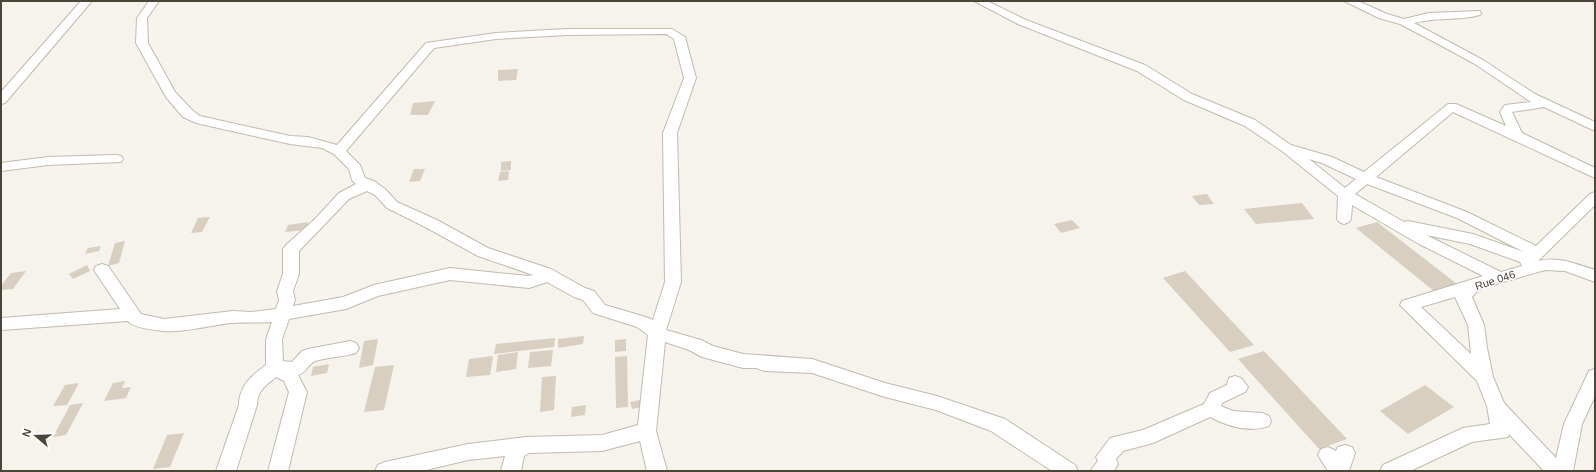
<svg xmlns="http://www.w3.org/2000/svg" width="1596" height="472" viewBox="0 0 1596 472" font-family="Helvetica,sans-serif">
	<rect width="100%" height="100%" fill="#f6f3ec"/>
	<g fill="#d8cfc1">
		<polygon points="518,69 516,80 498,81 498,70"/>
		<polygon points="435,101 428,115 410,115 413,103"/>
		<polygon points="511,161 511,170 501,171 501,162"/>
		<polygon points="414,169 425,169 420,181 409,182"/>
		<polygon points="509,171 508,180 498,181 500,172"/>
		<polygon points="1207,194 1214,204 1199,205 1192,196"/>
		<polygon points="1302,203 1314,219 1256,224 1244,209"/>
		<polygon points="210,217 202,232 191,233 198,218"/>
		<polygon points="1072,220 1080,228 1061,233 1054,224"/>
		<polygon points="308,222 306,230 285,232 288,225"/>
		<polygon points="1377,222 1457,284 1435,292 1356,228"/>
		<polygon points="125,241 119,263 108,266 115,243"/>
		<polygon points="101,246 99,251 85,254 88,248"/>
		<polygon points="87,265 90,271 73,279 69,274"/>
		<polygon points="26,271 13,289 1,290 1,286 11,273"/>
		<polygon points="1185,271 1254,345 1230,352 1163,278"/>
		<polygon points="584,336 583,344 558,348 558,339"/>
		<polygon points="555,338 554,347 494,354 496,344"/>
		<polygon points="378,339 373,365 359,368 364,341"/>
		<polygon points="626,339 626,351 615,352 615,340"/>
		<polygon points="553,350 551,366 528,368 530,352"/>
		<polygon points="1264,351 1347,439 1319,449 1238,359"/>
		<polygon points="518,352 516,369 496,372 498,355"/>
		<polygon points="493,356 490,375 466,377 469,359"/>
		<polygon points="627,356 628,407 616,408 615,357"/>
		<polygon points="329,364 327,373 311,376 313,367"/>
		<polygon points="394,365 384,410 364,412 375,367"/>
		<polygon points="556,376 554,410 540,412 542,377"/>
		<polygon points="125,381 122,388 131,387 126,398 104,401 113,383"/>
		<polygon points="79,383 67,405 53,406 65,385"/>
		<polygon points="1425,385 1454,407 1408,434 1380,411"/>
		<polygon points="644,399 646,406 632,409 630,402"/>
		<polygon points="83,403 66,435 53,437 70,405"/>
		<polygon points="586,405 585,415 571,417 572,407"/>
		<polygon points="184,433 170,467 153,469 167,435"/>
	</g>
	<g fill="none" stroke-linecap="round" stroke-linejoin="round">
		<defs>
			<g id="minor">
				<polygon points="81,1 92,1 5,103 1,104 1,92"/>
				<path d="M149,1H159L147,18L148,43L175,92L193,111L200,116L290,136L308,137L337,145L426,43L496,33L567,29H672L685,37L696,78L677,133L681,282L666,330L701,340L713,346L743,354L812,359L885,383L937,396L1005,419L1075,465L1078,471H1052L991,431L936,410L885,397L812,373L765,371L756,368H743L702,357L689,350L665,342L656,431L667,471H647L640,441L602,451L529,453L524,456L521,471H501L505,456L468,460L422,471H375L378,465L385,462L468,444L526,437L602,435L638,425L648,335L637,327L593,313L583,300L574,297L547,282L529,288L450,280L378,296L346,309L289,319L282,339L283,361L292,362L302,351L308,349L350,341L356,343L359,348L356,353C343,357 328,357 315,361C308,364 306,373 298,375L307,392L288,471H268L289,392L284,381L276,377C266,385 257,391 257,405L236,471H216L239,405C239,386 252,375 266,365V339L272,322C258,323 245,322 231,323C212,325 181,333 163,331C155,330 133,328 128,321L1,330V318L120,309L94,270L96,266L102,264L108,266L141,314L164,319L233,311L251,312L276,309L279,300L277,291L283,274V249L286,245L315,219L339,193L356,184L352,180L349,169L334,154L322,148L290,144L196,123L183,117L166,97L136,43L137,18ZM666,34L674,39L684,78L663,133L665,282L653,320L649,318L605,305L594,291L585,288L551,269L488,248L437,220L397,202L385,189L374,181L365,178L360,165L346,151L434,48L496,39L567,35ZM367,191L375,195L387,208L427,228L478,256L533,275L528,276L450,268L374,285L343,297L293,306L295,300L293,291L299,274V251L349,199Z"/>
				<path d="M974,1H987L1026,20L1145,65L1192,94L1255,120L1291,145L1332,157L1364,172L1448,104H1456L1506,126L1500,112L1505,105L1531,102L1475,64L1440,45L1400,24L1379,18L1344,1H1358L1387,14L1404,19L1429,13L1480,11L1481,13L1480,15C1458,21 1436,17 1414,23L1483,60L1535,94L1595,122V131L1544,107L1512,112L1522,133L1595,168V178L1453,112L1376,177L1467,212L1536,246L1590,194L1595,192V205L1538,261C1558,256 1576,264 1595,270V282L1565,271L1545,270L1479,289L1472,297L1484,325L1487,348L1493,377L1504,403L1556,458L1564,424L1589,371L1595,369V396L1582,424L1573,471H1544L1509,434L1508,437L1472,442L1410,471H1380L1383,465L1463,428L1490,424L1487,406L1477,381L1400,305L1402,301L1483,276L1419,244L1352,205L1351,219L1349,222L1344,224L1339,222L1337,219L1338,196L1282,151L1245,126L1184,100L1137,71L1018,24ZM1309,159L1322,163L1356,179L1345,188ZM1367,184L1457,218L1524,252L1473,234L1408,221L1404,222L1355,194ZM1426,235L1470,244L1520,262L1522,266L1501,272ZM1455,297L1468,325L1471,354L1421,307Z"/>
				<polygon points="116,155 121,156 123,159 121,162 48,165 1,171 1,163 48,157"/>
				<path d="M1235,376L1241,378L1248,387L1245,392L1222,403L1221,406L1233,411L1262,413L1269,416L1271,421L1269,426C1249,433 1227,426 1210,417L1153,443L1123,451L1116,459L1118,464L1114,471H1090L1098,461L1096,457L1110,438L1143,430L1204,404L1210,393L1227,385L1229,378Z"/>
				<polygon points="1345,445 1352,447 1355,453 1349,471 1328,471 1318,455 1321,449 1328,447 1336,451 1338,447"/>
			</g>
		</defs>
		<use href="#minor" stroke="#c2bbae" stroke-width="2"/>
		<use href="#minor" fill="#fff" fill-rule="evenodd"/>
	</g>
	<g text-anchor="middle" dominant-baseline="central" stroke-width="3" stroke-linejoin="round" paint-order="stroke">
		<g font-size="11" fill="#4b4439" stroke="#fff">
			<text transform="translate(1495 280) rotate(-18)">Rue 046</text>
		</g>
	</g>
	<rect width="1596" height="472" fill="none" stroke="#4b4439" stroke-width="4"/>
	<g transform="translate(36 436) rotate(289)" stroke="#ffffff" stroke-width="3" paint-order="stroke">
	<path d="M0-3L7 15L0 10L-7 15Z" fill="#4b4439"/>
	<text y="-6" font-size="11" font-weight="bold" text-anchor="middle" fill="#4b4439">N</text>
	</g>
</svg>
